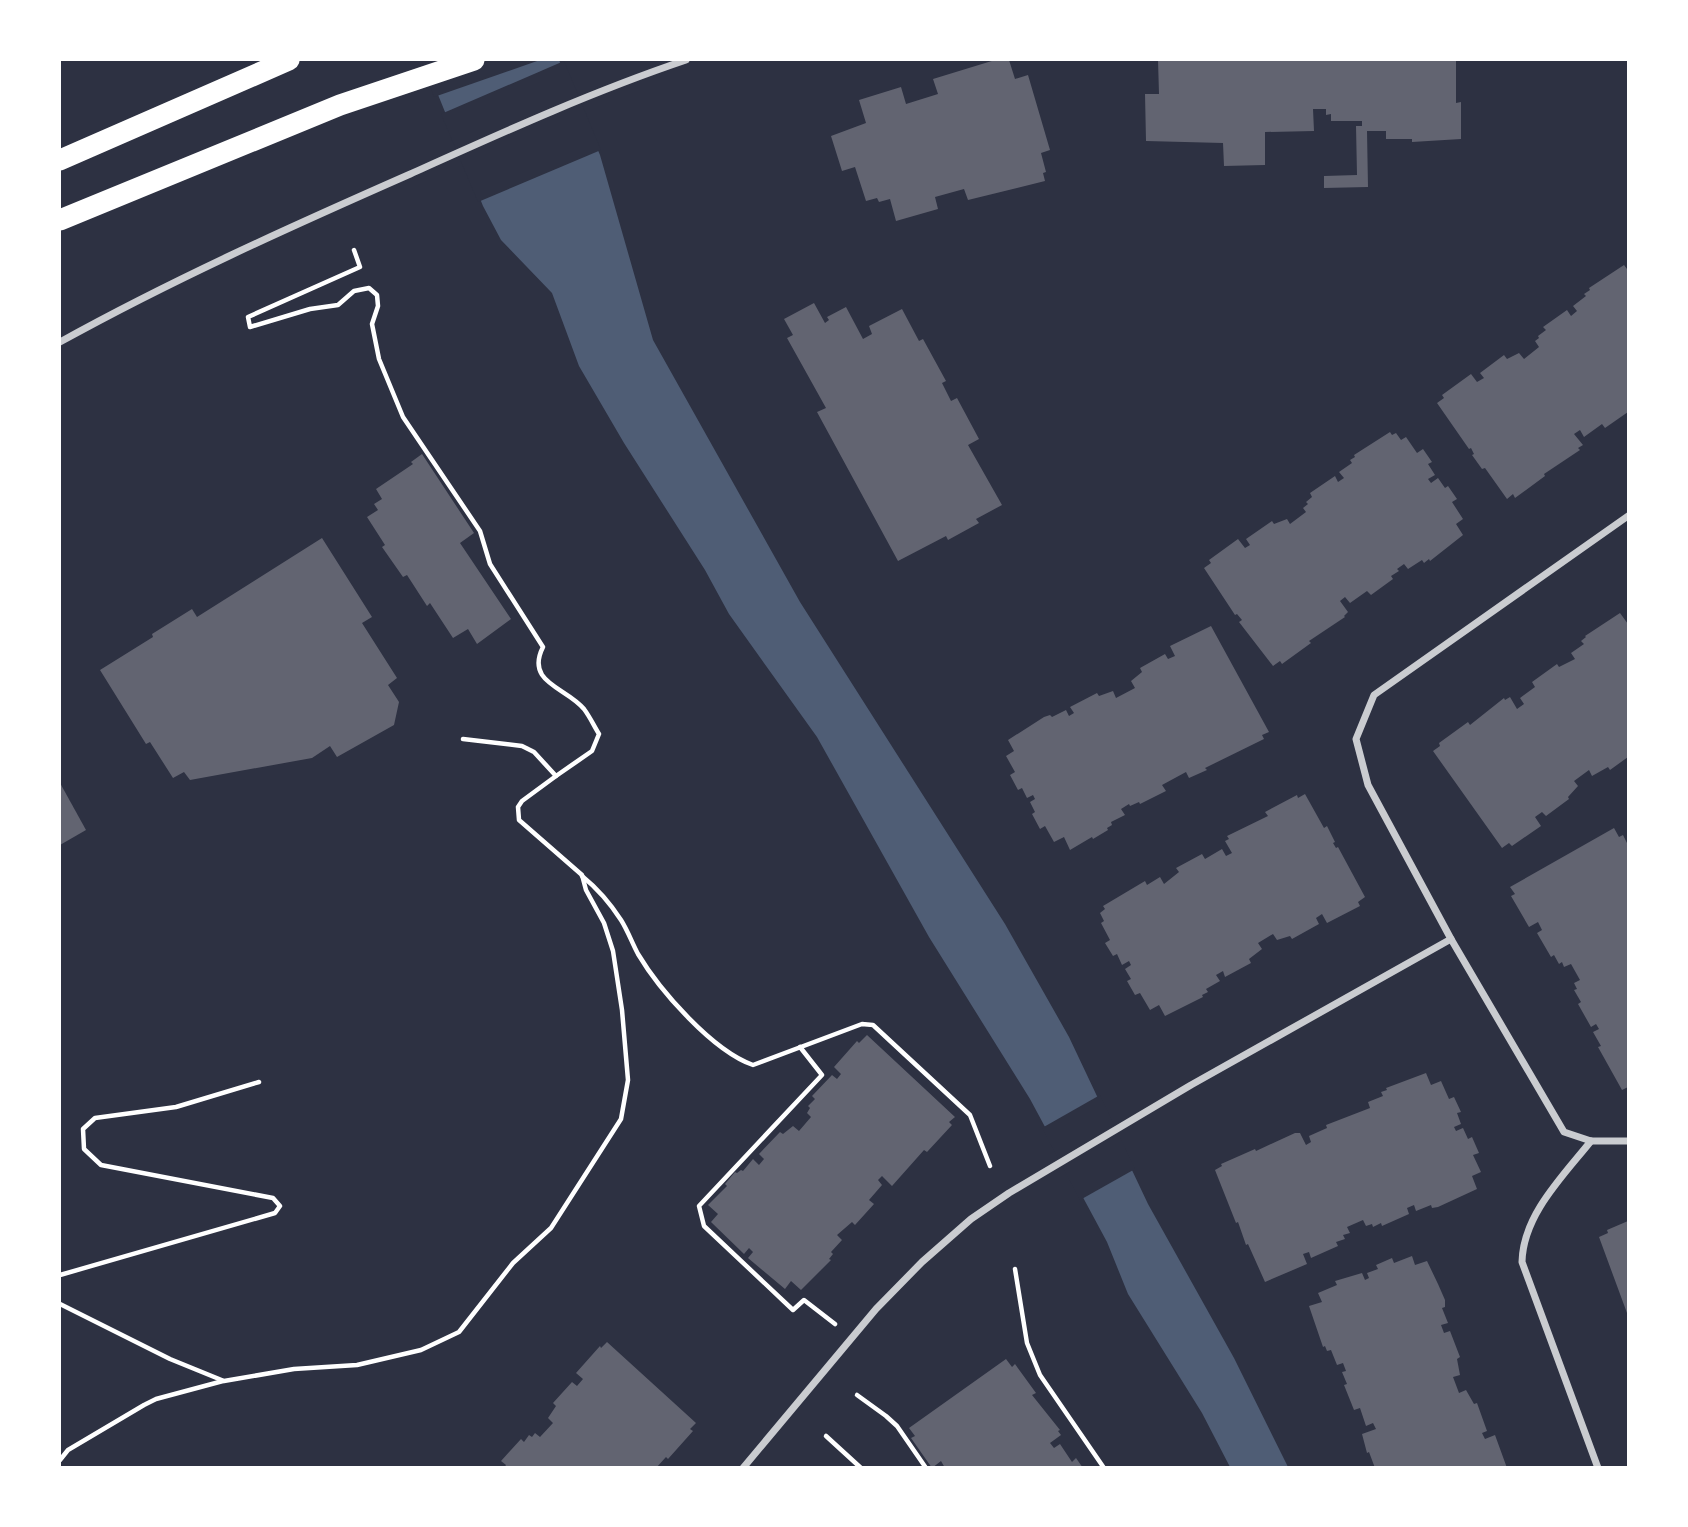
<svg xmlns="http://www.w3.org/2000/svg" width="1688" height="1527" viewBox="0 0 1688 1527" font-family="Karla,sans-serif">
	<rect width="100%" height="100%" fill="#2d3142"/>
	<polygon fill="#4f5d75" points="424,60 559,60 600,155 653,340 800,602 1005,924 1069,1037 1148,1204 1234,1358 1288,1467 1230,1467 1202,1413 1128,1294 1107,1242 1030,1099 929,937 817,737 729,614 705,570 624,443 579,366 552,293 501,240 483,206"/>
	<g fill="#2d3142">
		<polygon points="421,60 540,60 434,97"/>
		<polygon points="564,61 601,150 478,202 441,114"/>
		<polygon points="1100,1095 1135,1169 1080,1200 1042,1128"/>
	</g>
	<g fill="#626471">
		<polygon points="995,60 1009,60 1015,79 1028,75 1050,150 1041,153 1046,172 1043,173 1045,181 968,200 964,189 935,197 938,209 896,221 890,199 879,202 877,198 866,201 855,167 842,171 831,136 866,123 859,100 901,87 906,104 938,94 933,79"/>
		<polygon points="1158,60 1456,60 1456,103 1461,102 1461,139 1412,142 1412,139 1386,139 1386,131 1367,131 1368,187 1324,188 1324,176 1357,175 1356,126 1362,126 1362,121 1331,121 1331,114 1326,115 1326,109 1313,109 1314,131 1265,132 1265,165 1224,166 1223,143 1146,141 1145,94 1159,94"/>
		<polygon points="1624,265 1627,269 1628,268 1628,412 1605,428 1602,424 1584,437 1580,430 1574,434 1583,445 1578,448 1580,450 1544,474 1545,476 1515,498 1513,494 1507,499 1485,468 1482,469 1472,455 1474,454 1471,448 1469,449 1437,403 1444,398 1442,395 1471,374 1477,382 1484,378 1480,373 1504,355 1507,359 1519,353 1524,359 1539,347 1535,341 1539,338 1538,336 1546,330 1543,327 1567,310 1571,316 1577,311 1573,306 1586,296 1584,294 1590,290 1589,288"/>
		<polygon points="814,303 825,323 829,320 827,317 846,307 863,339 872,334 869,326 902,309 919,341 923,339 946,381 942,383 951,401 957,398 979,439 968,445 1002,505 976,519 979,523 948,540 946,536 898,561 817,412 826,408 787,338 793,335 784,319"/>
		<polygon points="1390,432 1392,435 1396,433 1401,440 1406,437 1417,453 1423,449 1432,462 1428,464 1435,475 1428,479 1431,483 1438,478 1445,488 1448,486 1457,499 1452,502 1463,519 1456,524 1463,535 1430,561 1429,559 1424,563 1422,560 1408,569 1404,564 1397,569 1399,571 1391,576 1393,579 1371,595 1367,591 1350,603 1345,597 1340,601 1348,612 1344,616 1345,617 1309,641 1311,643 1282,664 1280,661 1273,666 1239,622 1242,620 1237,614 1235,615 1204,568 1211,563 1209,560 1238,539 1245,548 1250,545 1246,539 1272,521 1274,524 1287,519 1290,524 1306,512 1303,508 1308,504 1306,502 1312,497 1310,493 1335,476 1338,482 1344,478 1339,472 1352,463 1350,460 1355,457 1354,455"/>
		<polygon points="422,454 474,533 460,543 511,619 477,644 468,629 453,638 430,603 427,606 407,575 403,577 382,547 385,545 367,517 378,510 374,504 382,499 376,489 413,464 411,462"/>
		<polygon points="322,538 372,617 362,623 397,678 388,685 399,702 394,725 337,757 330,746 312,758 190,780 184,772 173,778 150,742 146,744 100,670 153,637 152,634 192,609 197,617"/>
		<polygon points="1620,613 1628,624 1628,757 1610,770 1608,767 1592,776 1589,770 1574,781 1578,786 1568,797 1569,799 1546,816 1542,812 1535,817 1541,826 1512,846 1509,843 1502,848 1433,751 1440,746 1439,743 1468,722 1470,725 1504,698 1505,700 1510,697 1517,709 1524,704 1520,698 1535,687 1532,682 1557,664 1559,667 1575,659 1571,653 1584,644 1581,641 1586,637 1585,636"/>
		<polygon points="1211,626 1269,732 1262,735 1264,739 1205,768 1207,770 1189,778 1186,772 1162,785 1166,791 1140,804 1139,802 1130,806 1129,804 1121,809 1125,815 1111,822 1112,825 1107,828 1108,830 1093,839 1092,837 1070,850 1064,837 1054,842 1045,826 1040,829 1032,814 1035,812 1030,802 1035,799 1033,795 1027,798 1022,788 1018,790 1010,775 1015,772 1006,756 1014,751 1008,740 1044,717 1050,715 1052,717 1066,710 1069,716 1074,713 1070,707 1097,693 1099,696 1113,691 1116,698 1135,688 1131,681 1142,672 1140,668 1165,654 1168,659 1175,656 1170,646"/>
		<polygon points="60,783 86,830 60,845"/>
		<polygon points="1305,794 1324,828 1327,826 1335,842 1333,843 1336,848 1338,847 1365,897 1358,902 1360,906 1327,923 1322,914 1316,918 1319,924 1292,939 1290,936 1277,940 1273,934 1258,943 1262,949 1249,959 1251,963 1225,977 1223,971 1216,975 1220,981 1206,989 1208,992 1202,995 1203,997 1165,1016 1159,1005 1150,1010 1140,993 1135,995 1127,981 1131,979 1125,969 1131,965 1129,961 1122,965 1117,954 1113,956 1105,943 1110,940 1101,923 1104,921 1100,913 1105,909 1103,906 1145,881 1147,885 1160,877 1164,884 1179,872 1176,868 1202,854 1205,859 1222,849 1226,856 1232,853 1225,841 1229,839 1227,836 1268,816 1265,812 1297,795 1298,798"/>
		<polygon points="1614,828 1619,837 1623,835 1628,845 1628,1087 1622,1090 1598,1047 1601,1046 1593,1032 1599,1029 1596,1024 1591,1027 1578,1004 1581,1002 1574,990 1577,989 1574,983 1580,980 1571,964 1564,967 1562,962 1559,964 1554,955 1551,957 1537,933 1542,930 1538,922 1529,927 1511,896 1515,894 1510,887"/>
		<polygon points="867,1035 955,1117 949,1122 952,1125 927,1152 924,1150 892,1186 882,1176 878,1180 882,1185 869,1200 874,1204 855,1225 852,1222 837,1235 842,1240 831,1252 833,1254 829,1259 831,1260 801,1290 791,1281 785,1289 748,1258 753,1252 749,1248 744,1254 711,1222 718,1214 708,1205 727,1186 725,1184 735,1172 737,1173 741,1170 743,1171 753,1159 759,1165 764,1159 759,1154 780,1132 783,1134 793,1126 799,1131 811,1117 807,1113 810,1108 808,1106 815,1099 812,1096 832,1075 837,1079 841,1074 834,1067 857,1041 859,1043"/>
		<polygon points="1426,1073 1431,1085 1441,1081 1449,1099 1454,1097 1461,1112 1457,1113 1461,1124 1454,1127 1456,1131 1463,1128 1468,1139 1472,1137 1479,1153 1473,1155 1481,1172 1472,1176 1477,1189 1438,1207 1432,1208 1431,1205 1416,1211 1414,1205 1407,1208 1409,1214 1382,1226 1381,1223 1373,1227 1372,1224 1366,1226 1363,1220 1347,1227 1350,1233 1343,1235 1345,1239 1336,1242 1338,1246 1311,1258 1309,1252 1303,1254 1307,1264 1265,1282 1248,1244 1246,1245 1238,1222 1236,1223 1215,1170 1222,1166 1221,1164 1255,1149 1256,1151 1295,1133 1300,1133 1306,1145 1311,1142 1309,1136 1327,1128 1326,1125 1370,1108 1368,1102 1383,1096 1381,1092 1387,1090 1386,1088"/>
		<polygon points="1628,1221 1628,1312 1627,1313 1599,1237 1608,1233 1607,1230"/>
		<polygon points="1412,1256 1415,1265 1427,1261 1438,1284 1445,1300 1445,1307 1442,1308 1448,1323 1441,1325 1444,1333 1450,1331 1460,1357 1457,1359 1460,1375 1453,1377 1459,1393 1466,1390 1474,1404 1477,1403 1487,1431 1482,1433 1485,1439 1495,1435 1507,1468 1375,1468 1369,1452 1367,1453 1362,1434 1376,1429 1373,1423 1366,1426 1360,1408 1354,1410 1344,1385 1347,1384 1342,1372 1346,1371 1343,1363 1337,1365 1331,1350 1327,1351 1325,1346 1323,1347 1309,1306 1322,1302 1318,1293 1337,1285 1335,1281 1362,1273 1365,1280 1369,1278 1367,1273 1378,1269 1376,1265 1392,1258 1394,1263"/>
		<polygon points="607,1342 696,1423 690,1429 693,1431 668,1459 666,1457 656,1468 504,1468 506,1465 501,1461 521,1439 524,1442 529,1435 532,1437 535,1433 540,1437 553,1423 548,1418 556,1406 553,1403 572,1382 577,1386 583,1379 576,1373 600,1346 601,1348"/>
		<polygon points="1006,1359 1012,1367 1015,1364 1036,1393 1032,1395 1060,1430 1058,1431 1061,1435 1050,1443 1054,1448 1060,1444 1072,1462 1076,1458 1083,1468 945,1468 941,1461 932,1468 911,1438 915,1436 909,1428"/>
	</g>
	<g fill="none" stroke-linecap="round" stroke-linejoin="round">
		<g stroke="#fff" stroke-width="4.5">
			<path d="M354,250L360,267L248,317L250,327L310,309L338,305L354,291L369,288L377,295L378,306L372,324L379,359L403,417L480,531L490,564L543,647C525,683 566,687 584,709C590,717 594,726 599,734L592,751L556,776"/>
			<path d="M582,876C598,889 610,903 621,920C628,931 632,943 638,954C660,991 713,1051 753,1065L862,1024L873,1025L970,1115L990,1166"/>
			<polyline points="800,1047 822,1075 699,1206 704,1226 793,1310 804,1300 835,1324"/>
			<polyline points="1015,1269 1027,1343 1040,1375 1104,1468"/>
			<polyline points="60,1275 275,1213 280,1206 273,1198 101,1165 84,1149 83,1129 95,1118 176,1107 259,1082"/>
			<polyline points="60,1304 170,1359 224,1381 294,1369 357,1365 421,1350 459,1332 513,1263 551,1228 621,1119 628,1080 622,1010 613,951 604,923 586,890 582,875 519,820 518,807 522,801 556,776 534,752 522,746 463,739"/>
			<polyline points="857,1395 886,1416 897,1426 926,1468"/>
			<polyline points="826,1436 861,1468"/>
			<polyline points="60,1460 68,1450 144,1405 156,1399 223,1381"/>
		</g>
		<g stroke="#caccd0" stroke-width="7">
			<path d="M60,342C172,280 290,227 408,175C499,134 591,92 686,60"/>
			<polyline points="1451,939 1368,785 1356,739 1374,695 1628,516"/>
			<path d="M1591,1141C1563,1176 1523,1215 1522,1262L1598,1468"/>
			<polyline points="743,1468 876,1309 922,1262 971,1219 1009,1193 1191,1085 1451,939 1564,1132 1591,1141 1628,1141"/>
		</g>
		<g stroke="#fff" stroke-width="21">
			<polyline points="60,160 289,60"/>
			<polyline points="60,220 340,105 474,60"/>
		</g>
	</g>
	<rect width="1688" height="1527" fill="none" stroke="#ffffff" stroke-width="122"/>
</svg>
